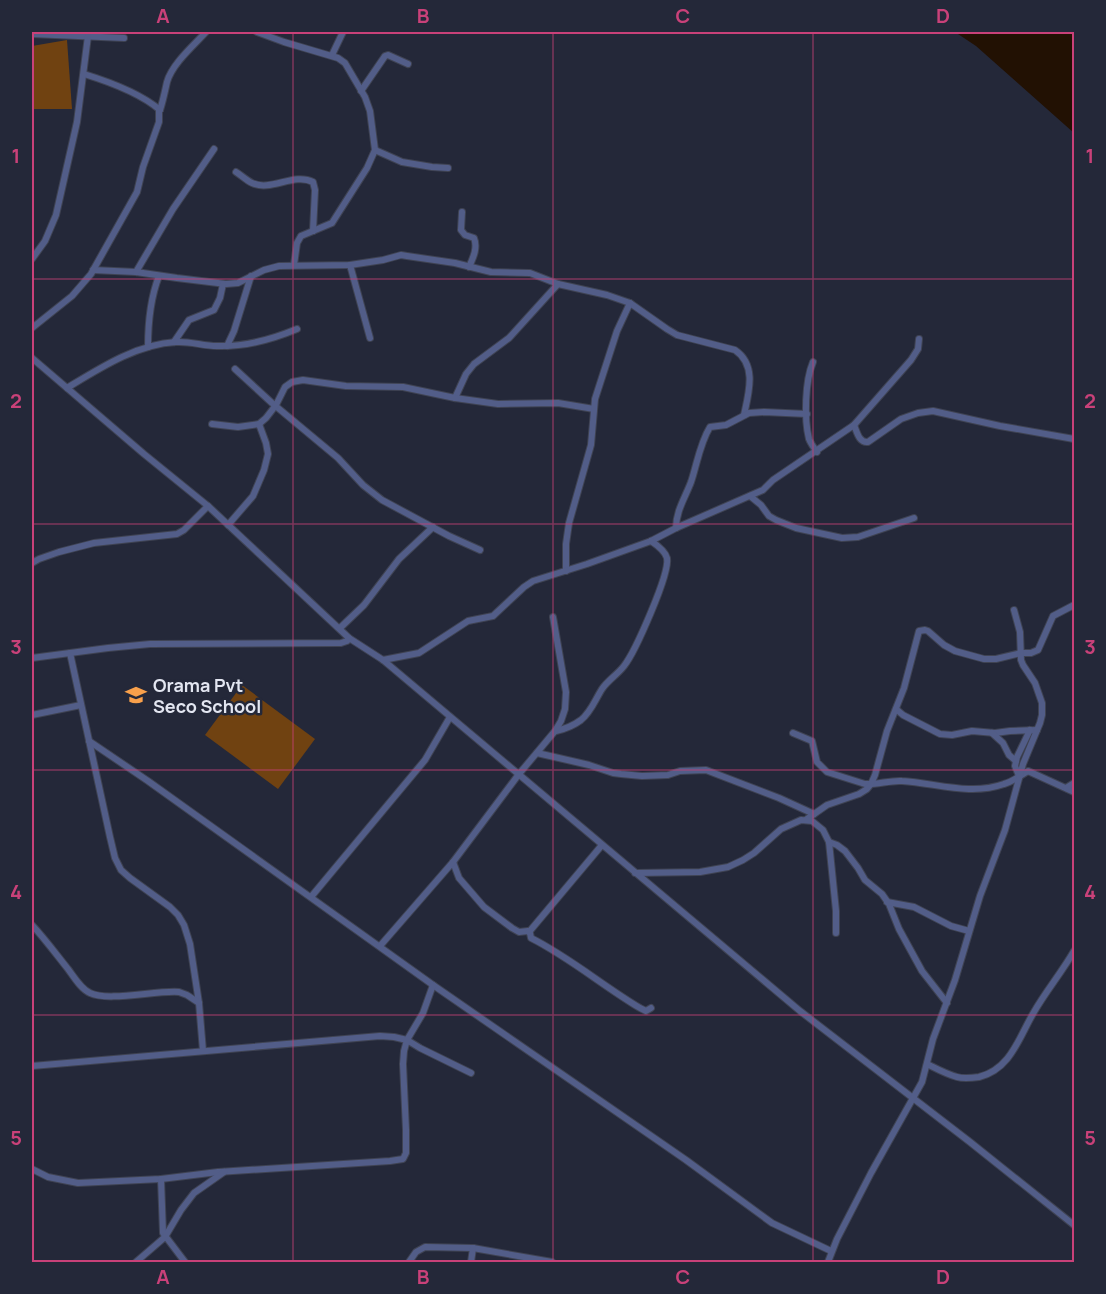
<svg xmlns="http://www.w3.org/2000/svg" width="1106" height="1294" viewBox="0 0 1106 1294" font-family="Manrope,sans-serif">
	<rect width="100%" height="100%" fill="#242839"/>
	<g fill="#704211">
		<polygon points="67,40 72,109 32,109 32,46"/>
		<polygon points="242,685 315,739 278,789 205,735"/>
	</g>
	<polygon fill="#221103" points="955,32 1074,32 1074,133 976,46"/>
	<g fill="none" stroke-linecap="round" stroke-linejoin="round">
		<defs>
			<g id="minor">
				<polyline points="257,32 284,42 338,58 345,63 365,97 370,111 375,150 367,168 332,223 301,236 297,243 294,265"/>
				<polyline points="32,34 124,38"/>
				<polyline points="332,55 343,32"/>
				<path d="M84,74C110,82 140,93 160,110"/>
				<polyline points="361,91 385,56 388,55 408,64"/>
				<polyline points="375,150 402,162 432,167 448,168"/>
				<path d="M236,172C241,175 246,180 252,183C271,192 294,172 313,182L315,190L313,231"/>
				<path d="M462,212L461,230L465,235L474,238C478,248 473,258 469,267"/>
				<polyline points="32,259 45,241 56,215 77,122 88,36"/>
				<polyline points="350,265 370,338"/>
				<path d="M93,270L136,272L177,278L226,284L238,283L264,270L279,266L350,265L383,260L401,255L407,256L455,263L491,272L530,273L558,284L607,295L630,303L667,329L677,335L735,350C757,365 749,392 744,415"/>
				<polyline points="136,272 173,209 214,149"/>
				<path d="M32,328L72,296L91,274L137,192L143,167L159,122V110H160C163,101 165,91 167,82C172,64 194,45 206,32"/>
				<polyline points="174,342 189,320 214,310 220,298 223,284"/>
				<polyline points="227,346 234,331 251,276"/>
				<path d="M148,347C148,322 150,299 159,276"/>
				<polyline points="32,358 144,454 208,506 349,638 383,660 800,1011 970,1142 1074,1225"/>
				<path d="M813,362C805,381 804,419 809,439C811,444 814,448 817,452"/>
				<polyline points="235,369 272,403 338,458 363,485 382,500 449,536 480,550"/>
				<path d="M67,388C100,368 137,344 176,342C190,341 203,346 217,346C244,347 273,339 297,329"/>
				<polyline points="455,398 466,374 474,364 509,338 558,284"/>
				<polyline points="212,424 238,427 259,424 266,418 276,405 285,387 292,382 303,380 346,386 403,387 455,398 498,404 558,403 594,409"/>
				<path d="M854,425C857,432 859,443 868,442L901,419L918,413L933,411L1000,426L1074,439"/>
				<polyline points="750,496 761,505 769,516 776,520 796,528 842,538 858,537 914,518"/>
				<polyline points="228,525 253,496 264,470 268,454 266,443 259,424"/>
				<path d="M676,528C676,511 685,498 691,482C697,464 700,443 710,427L726,425L749,413L764,412L807,414"/>
				<polyline points="32,563 39,559 59,552 94,543 177,534 184,530 208,506"/>
				<polyline points="566,571 566,544 569,523 591,445 595,399 617,331 630,303"/>
				<polyline points="340,628 364,605 399,559 433,527"/>
				<polyline points="70,653 110,837 115,858 121,870 130,878 170,907 178,915 184,925 190,944 199,1003 203,1051"/>
				<polyline points="32,658 108,648 150,644 341,643 347,641 349,638"/>
				<polyline points="383,660 419,653 468,621 493,616 524,587 533,581 587,564 651,541 676,528 763,490 773,480 854,425 911,360 918,349 919,339"/>
				<polyline points="896,709 903,715 940,734 952,735 972,731 995,733 1010,731 1037,730"/>
				<polyline points="32,715 81,705"/>
				<path d="M556,731C565,729 573,726 581,720C591,712 595,700 602,689C608,680 617,675 624,666C635,652 670,574 667,558C665,551 657,545 651,541"/>
				<path d="M793,733L812,741L817,762L827,772L865,784C877,785 890,780 902,781C936,783 970,796 1004,784C1012,782 1020,776 1028,771L1074,792"/>
				<polyline points="992,733 1003,743 1009,755 1016,761"/>
				<polyline points="89,741 148,781 433,985 686,1160 772,1223 831,1251"/>
				<polyline points="537,753 589,765 613,773 621,774 642,776 668,775 680,771 706,770 779,798 814,814"/>
				<polyline points="1019,776 1015,766 1017,757 1030,730"/>
				<polyline points="1066,788 1074,783"/>
				<polyline points="807,819 827,805 859,794 867,789 871,784 875,775 887,731 904,688 919,631 925,630 928,631 944,645 955,651 984,659 996,659 1021,653 1031,653 1038,650 1053,616 1074,605"/>
				<polyline points="829,842 837,845 845,851 858,868 865,880 882,894 889,904 899,929 922,971 947,1003"/>
				<path d="M453,862L459,878L484,907L512,928L519,932L528,931L530,933L531,938C569,957 603,986 640,1008L646,1011L651,1008"/>
				<polyline points="635,873 700,872 728,867 743,860 754,853 781,829 801,820 812,821 823,830 829,842 836,911 836,933"/>
				<polyline points="311,897 425,760 450,717"/>
				<polyline points="887,902 914,907 951,926 969,931"/>
				<path d="M32,925C45,939 56,954 68,969C74,977 81,989 90,993C108,1002 157,990 179,992L187,995L199,1003"/>
				<polyline points="529,932 602,845"/>
				<polyline points="380,946 453,862 519,774 555,731 561,721 565,709 566,692 553,617"/>
				<path d="M927,1064C937,1069 946,1074 957,1077C964,1079 972,1078 979,1077C1011,1069 1019,1037 1034,1012C1046,991 1062,972 1074,951"/>
				<polyline points="32,1066 380,1036 394,1037 407,1040 420,1048 471,1073"/>
				<polyline points="32,1169 48,1177 78,1183 161,1179 218,1172 390,1161 403,1159 406,1153 406,1130 403,1064 404,1051 407,1040 423,1013 433,985"/>
				<polyline points="161,1179 163,1233 185,1262"/>
				<polyline points="136,1262 165,1237 181,1210 194,1193 224,1172"/>
				<polyline points="409,1262 416,1252 425,1247 473,1248 552,1262"/>
				<polyline points="471,1262 473,1248"/>
				<polyline points="828,1262 837,1239 871,1173 922,1082 933,1039 955,980 980,896 1005,830 1023,764 1040,723 1042,715 1042,703 1035,683 1023,665 1021,660 1020,632 1014,610"/>
			</g>
		</defs>
		<use href="#minor" stroke="#3f4353" stroke-width="8"/>
		<use href="#minor" stroke="#525d88" stroke-width="6"/>
	</g>
	<path fill="none" stroke="#c94179" stroke-width="1.5" stroke-opacity="0.55" d="M293,32V1262M553,32V1262M813,32V1262M32,279H1074M32,524H1074M32,770H1074M32,1015H1074"/>
	<defs>
		<symbol id="school-bare" viewBox="-9 -9 18 18"><path d="M0-5L7-2L0 1L-7-2ZM-4 1L0 2.5L4 1V4Q0 6-4 4Z" fill="#f8a04b" stroke="#242839" stroke-width="2.5" paint-order="stroke"/></symbol>
	</defs>
	<g fill-rule="evenodd">
		<use href="#school-bare" x="121" y="680" width="30" height="30"/>
	</g>
	<g text-anchor="middle" dominant-baseline="central" stroke-width="5" stroke-linejoin="round" paint-order="stroke">
		<g font-size="18" font-weight="bold" fill="#e3e6f1" stroke="#242839" text-anchor="start">
			<text x="153" y="685">Orama Pvt<tspan x="153" dy="21">Seco School</tspan></text>
		</g>
	</g>
	<rect width="1106" height="1294" fill="none" stroke="#242839" stroke-width="66"/>
	<rect x="33" y="33" width="1040" height="1228" fill="none" stroke="#c94179" stroke-width="2"/>
	<g font-size="20" text-anchor="middle" font-weight="bold" fill="#c94179">
		<text x="163" y="23">A</text>
		<text x="423" y="23">B</text>
		<text x="683" y="23">C</text>
		<text x="943" y="23">D</text>
		<text x="16" y="163">1</text>
		<text x="1090" y="163">1</text>
		<text x="16" y="408">2</text>
		<text x="1090" y="408">2</text>
		<text x="16" y="654">3</text>
		<text x="1090" y="654">3</text>
		<text x="16" y="899">4</text>
		<text x="1090" y="899">4</text>
		<text x="16" y="1145">5</text>
		<text x="1090" y="1145">5</text>
		<text x="163" y="1284">A</text>
		<text x="423" y="1284">B</text>
		<text x="683" y="1284">C</text>
		<text x="943" y="1284">D</text>
	</g>
</svg>
